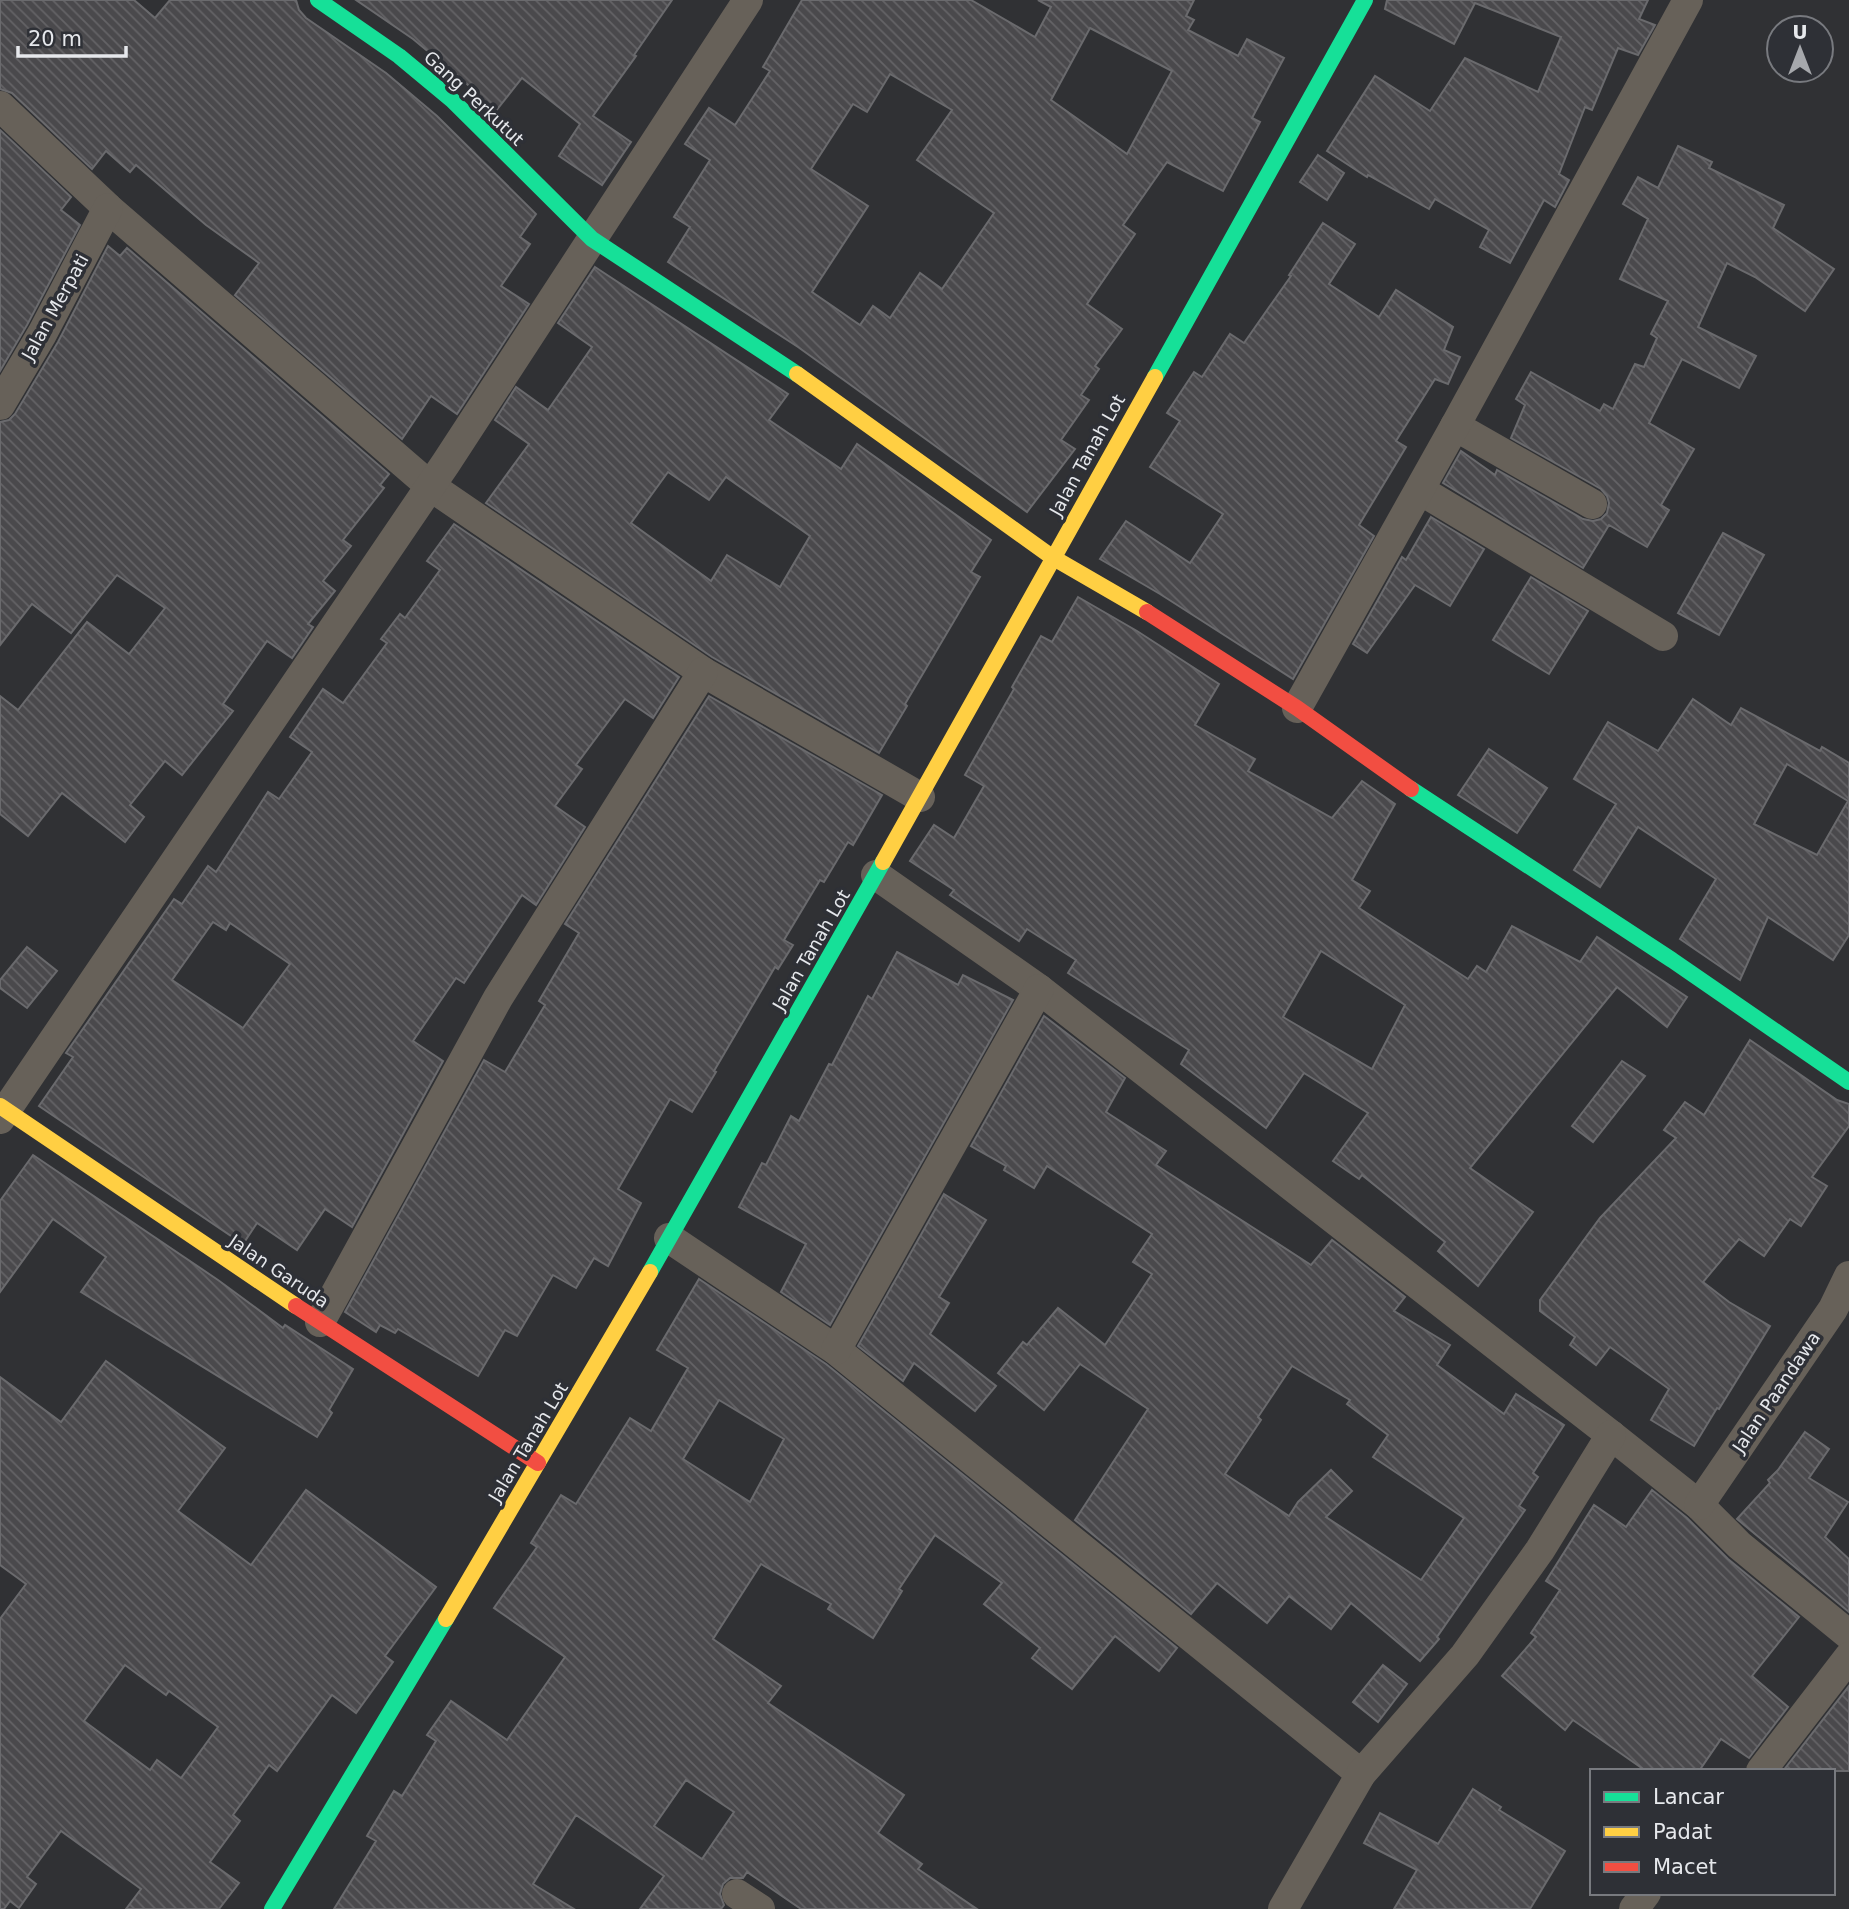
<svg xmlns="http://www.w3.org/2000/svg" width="1849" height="1909" viewBox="0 0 1849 1909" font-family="'DejaVu Sans',sans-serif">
	<defs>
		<pattern id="building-back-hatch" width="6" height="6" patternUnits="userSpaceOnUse" patternTransform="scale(1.75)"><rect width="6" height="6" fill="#4a494c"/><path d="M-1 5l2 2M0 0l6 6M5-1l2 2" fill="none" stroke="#646366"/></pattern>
	</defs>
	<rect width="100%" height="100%" fill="#303134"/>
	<g fill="url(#building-back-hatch)" stroke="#6a6a6d" stroke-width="2" fill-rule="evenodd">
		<polygon points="0,0 134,0 155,18 170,0 296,0 299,10 306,18 386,73 437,116 536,214 520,237 530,244 501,286 529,304 457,414 431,396 402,439 235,295 259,263 206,225 136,165 130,172 106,151 92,169 12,93 0,89"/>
		<polygon points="356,0 672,0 634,55 636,56 593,116 631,142 602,185 559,156 580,124 522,78 495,112 466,83 413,39"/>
		<path d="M802,0H971L1035,37L1051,7L1038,0H1194L1186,16L1194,20L1188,30L1238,56L1247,39L1284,58L1252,118L1260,122L1223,191L1167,162L1123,225L1135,234L1087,304L1122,329L1095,366L1099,369L1081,395L1089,400L1061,440L1075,449L1027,512L798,347L668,262L690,227L674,217L710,160L685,144L709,108L735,125L770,71L763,67ZM1090,28L1172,71L1127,154L1051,100ZM890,74L952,110L917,160L994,213L942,289L920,273L890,318L873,306L860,325L812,292L868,206L811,169L853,104L867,112Z"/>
		<polygon points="1387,0 1648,0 1639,19 1655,25 1638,55 1618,48 1592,110 1585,107 1559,174 1569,180 1555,207 1544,200 1510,263 1480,247 1489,230 1435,199 1429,209 1368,175 1367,177 1327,151 1375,76 1430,111 1465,58 1538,92 1561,37 1475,3 1454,44 1385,9"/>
		<polygon points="0,130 71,197 61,210 80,225 27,325 0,371"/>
		<polygon points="1678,146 1712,162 1709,168 1784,205 1773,228 1834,269 1805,311 1755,277 1727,263 1698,327 1756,356 1739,388 1682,359 1649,423 1694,449 1661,505 1669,510 1647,547 1609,525 1583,568 1443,483 1461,451 1495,475 1497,470 1583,519 1593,521 1601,519 1607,513 1609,503 1607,496 1601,489 1511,438 1525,405 1516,399 1531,372 1600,411 1604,404 1613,409 1635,364 1644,367 1657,338 1651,334 1668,301 1620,279 1648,219 1623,204 1638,177 1658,188"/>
		<polygon points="1318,155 1344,173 1327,200 1300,182"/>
		<polygon points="1323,223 1355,244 1329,284 1379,317 1396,290 1453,327 1444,350 1460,357 1448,384 1435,379 1396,441 1406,447 1359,525 1374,536 1293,679 1160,594 1100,559 1126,521 1190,563 1223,514 1150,467 1180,421 1167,413 1194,372 1202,377 1230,334 1244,343 1291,276 1289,275"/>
		<polygon points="108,246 120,256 127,248 389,474 380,485 384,488 343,540 351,546 323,581 335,591 308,624 313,627 292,658 267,641 223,704 233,711 182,775 165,761 130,805 144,817 125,842 62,793 28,836 0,814 0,696 18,710 87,622 129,654 165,608 117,575 71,633 32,604 0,645 0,422 9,420 15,414 58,342"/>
		<path d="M595,267L788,394L769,420L841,469L857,444L991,540L971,572L980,577L905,704L907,706L879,753L712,657L486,503L529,444L495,420L516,387L548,410L592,347L558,323ZM668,472L709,500L726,477L810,536L780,587L727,555L711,581L631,523Z"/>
		<polygon points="1431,517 1484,549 1450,606 1415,585 1367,653 1353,644 1402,557 1406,560"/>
		<path d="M454,524L679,677L653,718L625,699L576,765L582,769L555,806L585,827L536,905L522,895L464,983L456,978L413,1041L443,1061L352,1227L325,1209L297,1250L257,1223L243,1244L39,1106L73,1057L66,1053L174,899L182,904L208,866L216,872L268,792L279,799L312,752L290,737L323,689L343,703L387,643L381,639L400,614L405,618L440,570L427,561ZM213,922L226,930L230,923L290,964L243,1028L172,980Z"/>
		<polygon points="1723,533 1764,555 1719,635 1678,613"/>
		<polygon points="1531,577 1588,611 1549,674 1493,640"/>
		<path d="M1078,597L1137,631L1219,684L1195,725L1255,759L1248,771L1332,818L1362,781L1395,804L1352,880L1370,891L1359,908L1468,979L1477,966L1486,972L1512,926L1580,962L1597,937L1687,997L1667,1027L1617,987L1470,1168L1533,1212L1478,1286L1438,1251L1445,1242L1362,1175L1359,1179L1333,1161L1368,1113L1304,1073L1266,1128L1181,1064L1189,1050L1068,973L1076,960L1027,929L1019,941L950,895L954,890L910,861L934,825L954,838L984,786L965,775L1014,689L1012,687L1041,636L1052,642ZM1321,951L1405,1005L1372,1069L1283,1017Z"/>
		<polygon points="709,696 882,795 853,845 848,842 824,882 820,880 784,940 793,945 778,969 775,967 714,1071 716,1072 692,1112 670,1099 618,1189 641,1203 608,1266 594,1258 576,1288 553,1275 517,1336 505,1330 478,1376 398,1329 395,1333 380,1325 376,1332 345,1312 484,1060 505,1072 545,1005 539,1001 579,933 565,924"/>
		<path d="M1693,699L1731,725L1741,708L1820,751L1822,747L1849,763V935L1833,960L1768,917L1740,980L1680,939L1716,879L1638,827L1600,887L1574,870L1616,804L1574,779L1608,722L1658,751ZM1787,764L1848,801L1817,855L1754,824Z"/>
		<polygon points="1489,749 1547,788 1517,833 1458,795"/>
		<polygon points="27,947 57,971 27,1008 0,988 0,980"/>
		<polygon points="897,952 958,985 963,975 1013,1000 830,1325 781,1292 806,1244 739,1207 762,1163 766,1165 791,1116 799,1121 829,1064 832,1065 868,996 872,999"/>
		<path d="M1044,1016L1125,1078L1106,1112L1166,1151L1156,1165L1311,1265L1332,1240L1405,1297L1394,1311L1450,1345L1437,1365L1504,1414L1516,1394L1564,1425L1533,1473L1538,1477L1519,1506L1525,1510L1437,1637L1439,1639L1420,1661L1351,1603L1331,1629L1289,1596L1267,1623L1217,1583L1191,1614L1075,1520L1148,1409L1080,1364L1044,1410L998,1373L1023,1342L1027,1345L1058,1308L1105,1345L1152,1274L1133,1262L1152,1234L1047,1166L1034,1188L1004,1170L1006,1166L971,1146ZM1292,1366L1350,1400L1347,1404L1388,1435L1373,1457L1464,1518L1421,1580L1326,1517L1352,1491L1331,1470L1298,1502L1289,1516L1225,1474L1261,1420L1258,1417Z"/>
		<polygon points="1750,1040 1837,1100 1849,1104 1849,1126 1812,1177 1827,1186 1801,1226 1790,1219 1764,1256 1739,1239 1703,1282 1729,1302 1770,1326 1719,1409 1717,1408 1694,1446 1651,1420 1669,1389 1610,1347 1596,1365 1570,1345 1575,1337 1540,1311 1540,1300 1600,1218 1676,1138 1664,1130 1685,1102 1704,1115"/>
		<polygon points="1622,1061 1645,1076 1593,1142 1572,1126"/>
		<polygon points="33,1155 218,1280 283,1328 285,1325 353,1369 329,1410 332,1413 317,1437 81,1292 106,1257 53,1219 0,1292 0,1201"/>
		<polygon points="944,1194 986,1220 939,1297 949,1303 930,1334 996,1386 975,1411 914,1363 903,1381 858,1346"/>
		<path d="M699,1279L826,1364L1177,1648L1159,1671L1115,1636L1072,1689L1032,1658L1040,1648L984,1604L1002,1583L935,1535L899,1589L902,1591L873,1638L828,1609L831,1604L761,1564L713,1639L781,1686L768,1703L904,1795L878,1833L922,1864L918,1869L977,1909H801L747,1872L743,1878H730L723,1884L720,1894L724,1905L721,1909H640L664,1876L576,1815L533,1884L574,1909H334L376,1841L367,1836L394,1791L402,1796L436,1741L427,1735L451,1701L507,1740L565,1657L494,1608L537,1547L531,1543L561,1495L576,1504L630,1418L651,1431L688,1368L657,1350ZM719,1400L784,1439L750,1502L683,1459ZM686,1780L734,1812L702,1859L654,1826Z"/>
		<path d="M106,1361L225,1448L178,1511L251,1565L306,1490L436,1587L385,1656L393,1662L356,1713L332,1695L277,1771L269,1765L233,1815L240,1821L210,1862L239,1883L219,1909H126L141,1889L61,1831L27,1877L36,1884L19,1908L10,1901L4,1909H0V1619L26,1584L0,1565V1377L61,1422ZM125,1665L166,1695L169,1691L218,1727L181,1778L157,1760L150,1770L84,1721Z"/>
		<polygon points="1805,1432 1829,1449 1809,1478 1848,1502 1825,1537 1849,1559 1849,1612 1737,1519 1770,1483 1768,1480 1778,1470"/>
		<polygon points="1652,1490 1687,1518 1728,1559 1799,1617 1752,1676 1788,1707 1749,1758 1721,1739 1699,1771 1646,1771 1573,1720 1565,1730 1502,1676 1536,1637 1531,1633 1560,1590 1546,1581 1594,1505 1626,1527"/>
		<polygon points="1383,1665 1407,1684 1378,1722 1353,1702"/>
		<polygon points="1849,1686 1849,1771 1783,1771"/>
		<polygon points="1473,1789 1501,1807 1499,1810 1565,1851 1530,1909 1394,1909 1417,1870 1364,1843 1380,1813 1438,1844"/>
	</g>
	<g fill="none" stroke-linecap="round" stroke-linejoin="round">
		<g stroke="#676159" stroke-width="30">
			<polyline points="0,106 108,208 430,486 703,672 920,797"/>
			<polyline points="0,405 42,334 108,208"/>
			<polyline points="1455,426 1592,504"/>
			<polyline points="1420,490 1663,636"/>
			<polyline points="1297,708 1455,426 1688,0"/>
			<polyline points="876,875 1039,989 1611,1435 1699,1505 1739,1545 1849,1635"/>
			<polyline points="0,1119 446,463 748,0"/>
			<polyline points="669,1238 836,1350 1361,1774"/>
			<polyline points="320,1322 498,998 703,672"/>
			<polyline points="836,1350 1039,989"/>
			<polyline points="1699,1505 1833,1309 1849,1276"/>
			<polyline points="1761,1771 1849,1657"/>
			<polyline points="737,1894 760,1909"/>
			<polyline points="1283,1909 1361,1774 1465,1655 1540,1550 1611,1435"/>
			<polyline points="1634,1909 1646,1893"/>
		</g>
		<g stroke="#16e098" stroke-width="16">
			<polyline points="318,0 399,56 452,100 592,239 797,374"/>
			<polyline points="1155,377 1365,0"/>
			<polyline points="1411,789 1672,960 1849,1082"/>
			<polyline points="650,1272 883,862"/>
			<polyline points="272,1909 446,1619"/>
		</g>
		<g stroke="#ffcf43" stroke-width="16">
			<polyline points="797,374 1052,557 1147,612"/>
			<polyline points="883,862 1155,377"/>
			<polyline points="0,1106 296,1306"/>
			<polyline points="446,1619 650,1272"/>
		</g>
		<g stroke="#f24e42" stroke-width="16">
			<polyline points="1147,612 1297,708 1411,789"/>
			<polyline points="296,1306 538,1463"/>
		</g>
	</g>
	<g text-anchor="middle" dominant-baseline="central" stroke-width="7" stroke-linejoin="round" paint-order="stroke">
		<g font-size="18" fill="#e6e8ec" stroke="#2e3036">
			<text transform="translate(474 98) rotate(43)">Gang Perkutut</text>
			<text transform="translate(55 307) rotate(-61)">Jalan Merpati</text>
			<text transform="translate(1087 455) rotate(-61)">Jalan Tanah Lot</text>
			<text transform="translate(811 950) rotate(-60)">Jalan Tanah Lot</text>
			<text transform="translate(279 1271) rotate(34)">Jalan Garuda</text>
			<text transform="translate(1776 1392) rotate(-56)">Jalan Paandawa</text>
			<text transform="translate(528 1442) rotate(-59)">Jalan Tanah Lot</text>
		</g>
	</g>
	<rect x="1590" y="1769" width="245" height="126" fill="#2e3036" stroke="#787a7f" stroke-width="2"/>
	<rect x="1604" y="1792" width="35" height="10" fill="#16e098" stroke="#787a7f" stroke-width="2"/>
	<text x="1653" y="1804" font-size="21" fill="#e6e8ec">Lancar</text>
	<rect x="1604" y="1827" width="35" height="10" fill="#ffcf43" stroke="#787a7f" stroke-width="2"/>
	<text x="1653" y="1839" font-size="21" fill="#e6e8ec">Padat</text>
	<rect x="1604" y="1862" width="35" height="10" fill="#f24e42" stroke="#787a7f" stroke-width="2"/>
	<text x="1653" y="1874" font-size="21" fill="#e6e8ec">Macet</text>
	<g transform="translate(1800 49)"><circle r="33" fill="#2e3036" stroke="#787a7f" stroke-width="2"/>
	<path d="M0-5L12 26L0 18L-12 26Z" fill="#a6a8ac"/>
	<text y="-10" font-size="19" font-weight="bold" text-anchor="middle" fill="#e6e8ec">U</text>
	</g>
	<path d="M18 46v10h108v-10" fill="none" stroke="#e6e8ec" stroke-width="3.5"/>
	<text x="28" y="46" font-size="21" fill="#e6e8ec" stroke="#2e3036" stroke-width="5" paint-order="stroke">20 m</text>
</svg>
